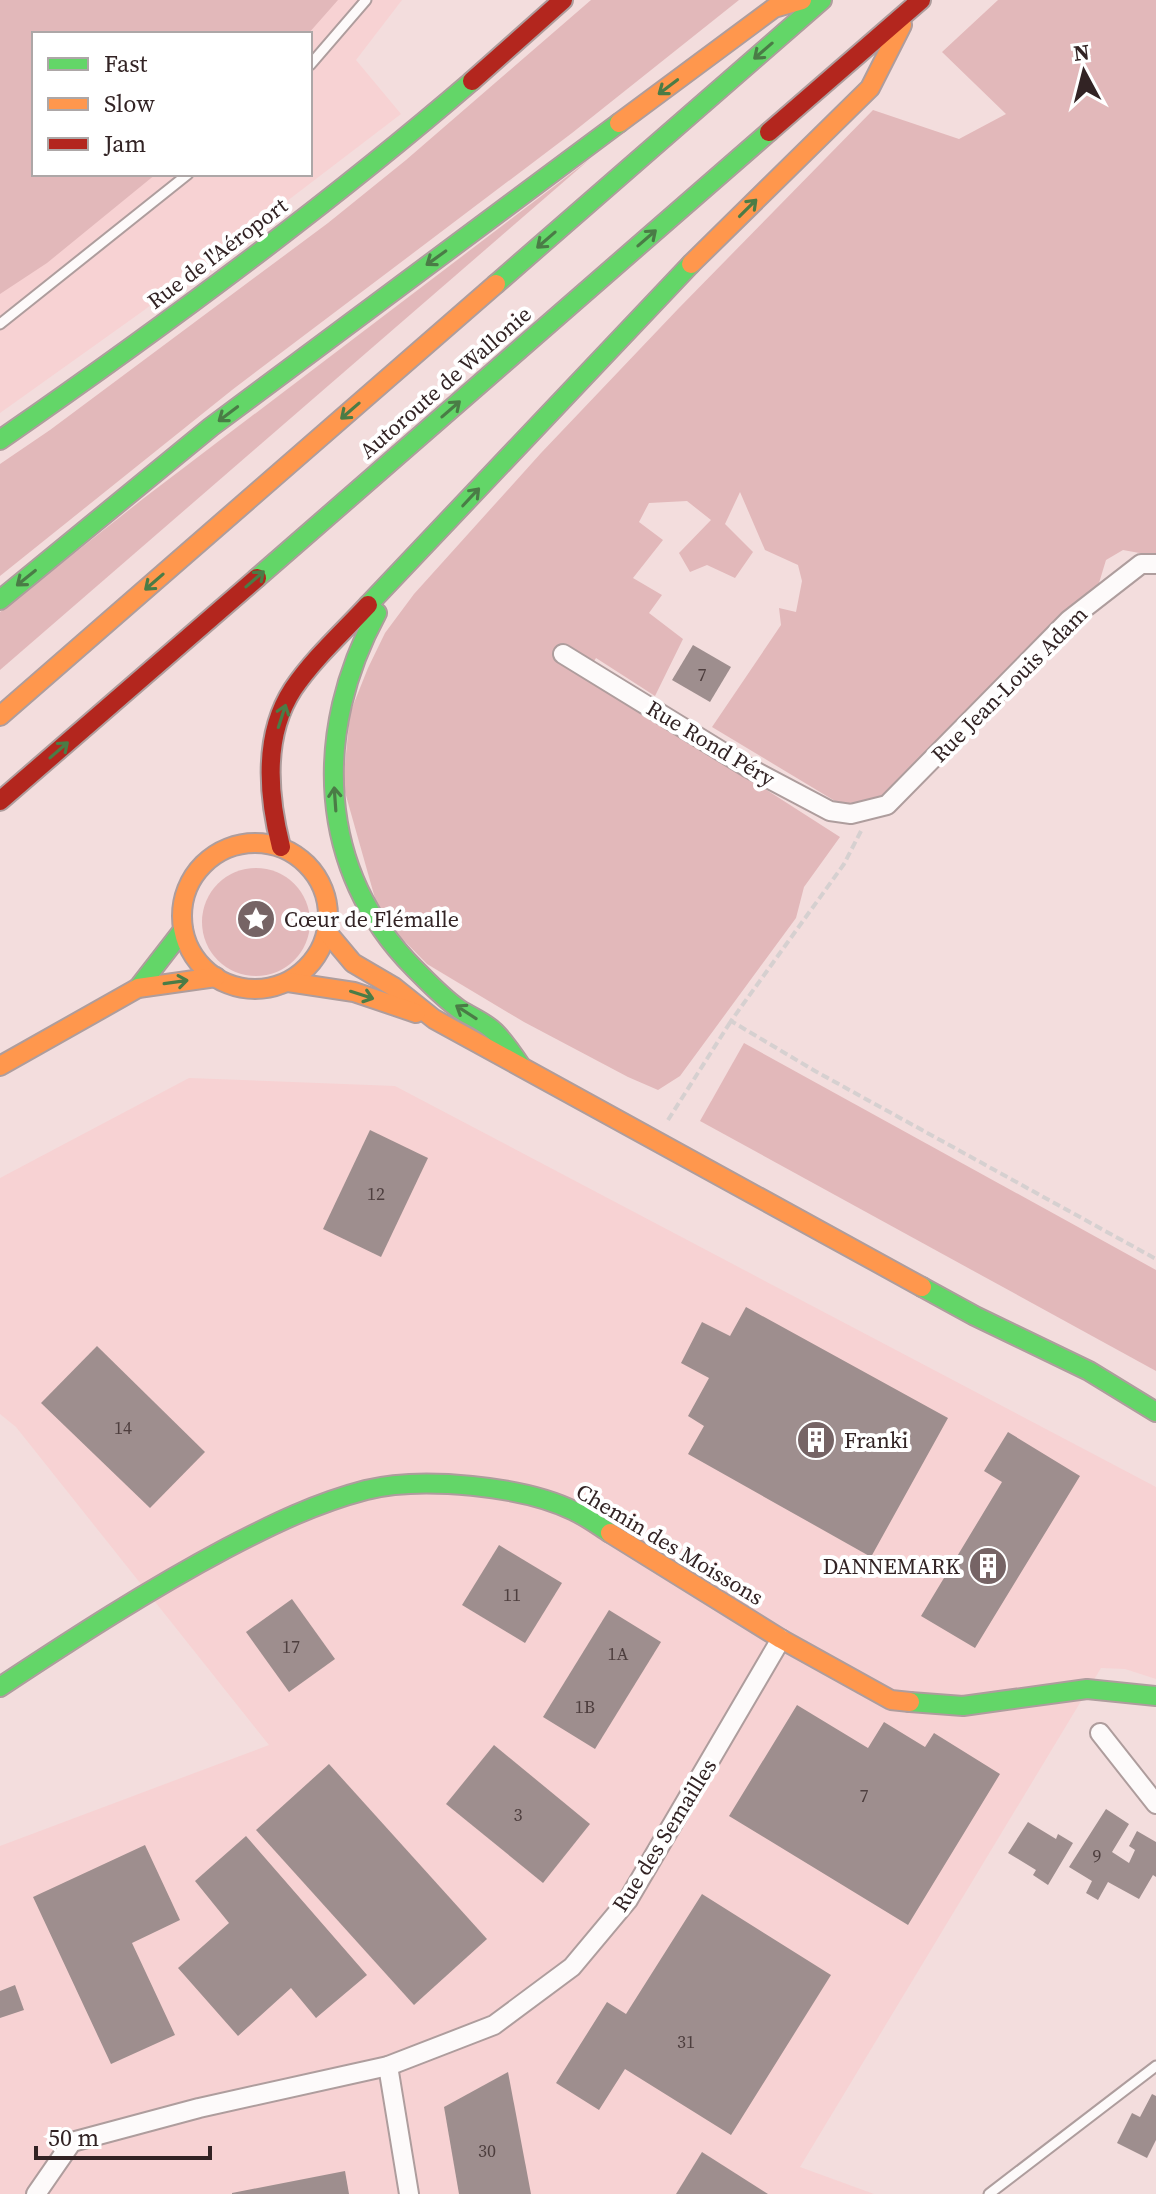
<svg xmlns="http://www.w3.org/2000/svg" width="1156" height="2194" viewBox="0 0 1156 2194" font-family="'Source Serif 4',serif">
	<rect width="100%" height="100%" fill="#f3dddd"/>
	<g fill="#f7d2d3" fill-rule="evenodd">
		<path d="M0,0H402L356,60L401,114L143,311L0,413ZM34,34H310V174H34Z"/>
		<polygon points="189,1078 395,1086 1156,1487 1156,1679 1125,1669 1101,1668 800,2167 874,2194 0,2194 0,1846 269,1745 16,1427 0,1414 0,1178"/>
	</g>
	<g fill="#e2b8ba">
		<polygon points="0,0 338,0 308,34 34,34 34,174 156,174 47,263 0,294"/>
		<polygon points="591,0 739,0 572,133 232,390 0,576 0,464 50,430 328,223 406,160"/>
		<polygon points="998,0 1156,0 1156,556 1123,550 1106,560 1099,583 1055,624 882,796 856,805 835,801 712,727 781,625 779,608 796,612 802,581 798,565 765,550 740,492 725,524 753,552 735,578 707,565 690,572 679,553 711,520 687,501 649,503 639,522 663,540 633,578 662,595 649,613 683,639 655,696 596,658 586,674 840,837 804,887 796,918 680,1076 658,1090 628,1077 524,1022 427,964 380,916 343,785 350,713 368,668 385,633 414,594 541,453 678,309 873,110 959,139 1006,114 942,52"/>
		<polygon points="590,159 0,670 0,612 144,498"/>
		<circle cx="256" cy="922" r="54"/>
		<polygon points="744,1043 1156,1270 1156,1371 700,1121"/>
	</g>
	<g fill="#9e8e8e">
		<polygon points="693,645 731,667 710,702 672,680"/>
		<polygon points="370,1130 428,1158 381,1257 323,1229"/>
		<polygon points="746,1307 948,1418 871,1557 688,1454 704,1426 688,1416 709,1378 681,1363 702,1322 730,1336"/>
		<polygon points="97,1346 205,1452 150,1508 41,1403"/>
		<polygon points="1008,1432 1080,1476 975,1648 921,1616 1002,1482 984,1471"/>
		<polygon points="499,1545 562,1583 525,1643 462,1605"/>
		<polygon points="292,1599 335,1659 289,1692 246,1632"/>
		<polygon points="609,1610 661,1642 595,1749 543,1717"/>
		<polygon points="797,1705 868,1748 884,1722 925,1747 934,1733 1000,1774 908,1925 729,1816"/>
		<polygon points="494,1745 590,1824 543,1883 446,1804"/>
		<polygon points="329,1764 487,1939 414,2005 256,1830"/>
		<polygon points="1106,1809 1129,1824 1112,1852 1129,1863 1135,1850 1129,1846 1137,1831 1156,1842 1156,1877 1153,1875 1139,1899 1108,1882 1098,1900 1086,1893 1092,1881 1069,1867"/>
		<polygon points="1028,1822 1056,1839 1058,1834 1073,1843 1048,1885 1033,1875 1036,1870 1008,1853"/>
		<polygon points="246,1836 367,1975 316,2018 291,1988 238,2036 178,1968 229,1923 195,1881"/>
		<polygon points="145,1845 180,1920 132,1943 175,2035 111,2064 33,1897"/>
		<polygon points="702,1894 831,1975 731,2135 625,2069 599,2110 556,2083 607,2002 626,2014"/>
		<polygon points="15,1985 24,2010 0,2018 0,1991"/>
		<polygon points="508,2072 531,2194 459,2194 444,2107"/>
		<polygon points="1152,2094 1156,2096 1156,2140 1147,2158 1117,2143 1132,2113 1140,2117"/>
		<polygon points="702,2152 768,2194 676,2194"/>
		<polygon points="345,2171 349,2194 232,2194 232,2193"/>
	</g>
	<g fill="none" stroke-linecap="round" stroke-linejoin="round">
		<defs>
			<g id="lane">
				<polyline points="310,65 366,0"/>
				<polyline points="0,324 188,174"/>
				<polyline points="989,2194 1156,2066"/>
			</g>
			<g id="street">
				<polyline points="563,654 747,767 830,811 851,814 887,805 1069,620 1141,564 1156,564"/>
				<polyline points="1100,1733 1156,1804"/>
				<polyline points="388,2066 409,2194"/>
				<polyline points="36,2194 72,2142 199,2108 388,2066 494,2025 572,1967 628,1900 781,1639"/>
			</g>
			<g id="fast">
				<polyline points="496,284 822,0"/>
				<path d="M0,440C163,327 322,210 472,81"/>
				<polyline points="257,578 769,132"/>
				<polyline points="0,600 211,427 619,123"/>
				<polyline points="368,605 691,264"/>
				<path d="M377,613C313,731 316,869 414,968C428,982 443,998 459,1009C471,1017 485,1022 495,1032C505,1042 513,1054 521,1066"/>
				<polyline points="138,988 183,930"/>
				<polyline points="922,1287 975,1316 1089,1371 1156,1412"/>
				<path d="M0,1687C74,1638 148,1590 227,1548C273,1524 316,1503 366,1490C421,1476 524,1486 574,1511C587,1517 599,1526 610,1533"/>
				<polyline points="910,1702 963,1706 1087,1689 1156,1696"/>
			</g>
			<g id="slow">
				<polyline points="619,123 774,8 802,0"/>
				<polyline points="691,264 870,88 902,25"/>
				<polyline points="0,716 496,284"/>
				<circle cx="255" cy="916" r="73"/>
				<polyline points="327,932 353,963 394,987 434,1019 922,1287"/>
				<polyline points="288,982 354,992 416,1013"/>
				<polyline points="0,1066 138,988 216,977"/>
				<polyline points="610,1533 781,1639 891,1700 910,1702"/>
			</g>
			<g id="jam">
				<polyline points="472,81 563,0"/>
				<polyline points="769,132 921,0"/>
				<polyline points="0,801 257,578"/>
				<path d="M281,847C268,796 263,735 293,689C314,658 343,632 368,605"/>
			</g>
		</defs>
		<use href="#lane" stroke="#ae9d9d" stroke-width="13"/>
		<use href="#street" stroke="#ae9d9d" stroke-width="22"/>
		<use href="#fast" stroke="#ae9d9d" stroke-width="22"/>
		<use href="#slow" stroke="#ae9d9d" stroke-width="22"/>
		<use href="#jam" stroke="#ae9d9d" stroke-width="22"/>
		<g stroke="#d6d0d0" stroke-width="4" stroke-dasharray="8 4" stroke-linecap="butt">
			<polyline points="861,831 844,864 731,1021 815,1071 1156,1259"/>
			<polyline points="668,1120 731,1021"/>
		</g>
		<use href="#lane" stroke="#fdfafa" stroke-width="9"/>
		<use href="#street" stroke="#fdfafa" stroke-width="18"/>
		<use href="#fast" stroke="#63d668" stroke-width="18"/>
		<use href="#slow" stroke="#ff974d" stroke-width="18"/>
		<use href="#jam" stroke="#b3261e" stroke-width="18"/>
	</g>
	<defs><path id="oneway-shaft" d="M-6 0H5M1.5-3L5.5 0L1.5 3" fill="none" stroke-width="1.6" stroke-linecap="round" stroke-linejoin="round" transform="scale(2)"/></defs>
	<g stroke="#4a7c46">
		<use href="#oneway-shaft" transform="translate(763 51) rotate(139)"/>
		<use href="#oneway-shaft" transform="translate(668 87) rotate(143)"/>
		<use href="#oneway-shaft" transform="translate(748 208) rotate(-45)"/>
		<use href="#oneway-shaft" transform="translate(647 238) rotate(-41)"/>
		<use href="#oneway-shaft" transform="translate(546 240) rotate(139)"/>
		<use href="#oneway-shaft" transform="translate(436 258) rotate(144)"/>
		<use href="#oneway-shaft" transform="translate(451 409) rotate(-41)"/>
		<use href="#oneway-shaft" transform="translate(350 411) rotate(139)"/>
		<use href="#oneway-shaft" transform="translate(228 414) rotate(143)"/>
		<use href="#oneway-shaft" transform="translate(471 497) rotate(-47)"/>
		<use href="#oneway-shaft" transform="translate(26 578) rotate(141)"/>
		<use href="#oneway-shaft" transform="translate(255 579) rotate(-41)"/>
		<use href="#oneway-shaft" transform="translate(154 582) rotate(139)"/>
		<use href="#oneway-shaft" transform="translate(282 716) rotate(-72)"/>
		<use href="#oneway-shaft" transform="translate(59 750) rotate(-41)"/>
		<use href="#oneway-shaft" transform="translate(335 799) rotate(-94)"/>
		<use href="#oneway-shaft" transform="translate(176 982) rotate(-8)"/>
		<use href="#oneway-shaft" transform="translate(362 995) rotate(18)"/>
		<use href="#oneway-shaft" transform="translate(466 1012) rotate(-147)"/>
	</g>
	<defs>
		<symbol id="sight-disc" viewBox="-11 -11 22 22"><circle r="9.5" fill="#766465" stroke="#fff"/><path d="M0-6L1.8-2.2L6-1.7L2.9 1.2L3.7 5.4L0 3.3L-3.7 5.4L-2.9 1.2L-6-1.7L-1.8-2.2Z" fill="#fff"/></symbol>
		<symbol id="building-disc" viewBox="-11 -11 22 22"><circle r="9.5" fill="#766465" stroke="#fff"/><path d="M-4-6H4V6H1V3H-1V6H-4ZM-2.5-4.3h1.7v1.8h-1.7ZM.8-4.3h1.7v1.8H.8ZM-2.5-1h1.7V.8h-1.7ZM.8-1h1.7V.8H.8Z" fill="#fff"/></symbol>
	</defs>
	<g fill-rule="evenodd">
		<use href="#sight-disc" x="234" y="897" width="44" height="44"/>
		<use href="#building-disc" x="794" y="1418" width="44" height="44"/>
		<use href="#building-disc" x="966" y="1544" width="44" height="44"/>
	</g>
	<g text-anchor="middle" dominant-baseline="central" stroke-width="8" stroke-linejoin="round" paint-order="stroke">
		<g font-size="18" fill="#4d3e3e">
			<text x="702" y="674">7</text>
			<text x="376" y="1193">12</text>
			<text x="123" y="1427">14</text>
			<text x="512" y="1594">11</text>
			<text x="291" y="1646">17</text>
			<text x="618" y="1653">1A</text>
			<text x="585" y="1706">1B</text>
			<text x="864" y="1795">7</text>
			<text x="518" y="1814">3</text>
			<text x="1097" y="1855">9</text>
			<text x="686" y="2041">31</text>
			<text x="487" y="2150">30</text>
		</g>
		<g font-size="22" fill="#322324" stroke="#fff">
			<text transform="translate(217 253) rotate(-37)">Rue de l'Aéroport</text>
			<text transform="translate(445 382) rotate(-41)">Autoroute de Wallonie</text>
			<text transform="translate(1009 684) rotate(-45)">Rue Jean-Louis Adam</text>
			<text transform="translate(711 743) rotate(31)">Rue Rond Péry</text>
			<text transform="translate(670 1544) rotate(31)">Chemin des Moissons</text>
			<text transform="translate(664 1835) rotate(-58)">Rue des Semailles</text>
		</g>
		<g font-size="22" fill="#322324" stroke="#fff" text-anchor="start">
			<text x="284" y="919">Cœur de Flémalle</text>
			<text x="844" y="1440">Franki</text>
			<text x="960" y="1566" text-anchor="end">DANNEMARK</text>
		</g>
	</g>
	<rect x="32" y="32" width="280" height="144" fill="#ffffff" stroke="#ada7a7" stroke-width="2"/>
	<rect x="48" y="58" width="40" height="12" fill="#63d668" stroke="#ada7a7" stroke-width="2"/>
	<text x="104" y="72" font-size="24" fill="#322324">Fast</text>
	<rect x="48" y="98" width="40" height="12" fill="#ff974d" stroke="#ada7a7" stroke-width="2"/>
	<text x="104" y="112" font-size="24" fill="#322324">Slow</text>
	<rect x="48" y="138" width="40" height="12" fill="#b3261e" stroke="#ada7a7" stroke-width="2"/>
	<text x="104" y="152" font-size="24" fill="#322324">Jam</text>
	<g transform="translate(1084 72) rotate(353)" stroke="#ffffff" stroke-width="6" paint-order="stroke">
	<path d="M0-6L14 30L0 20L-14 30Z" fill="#322324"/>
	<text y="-12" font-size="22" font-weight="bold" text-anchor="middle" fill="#322324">N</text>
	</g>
	<path d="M36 2146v12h174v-12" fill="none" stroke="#322324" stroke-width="4"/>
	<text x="48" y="2146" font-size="24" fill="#322324" stroke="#ffffff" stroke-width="6" paint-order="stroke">50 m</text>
</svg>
